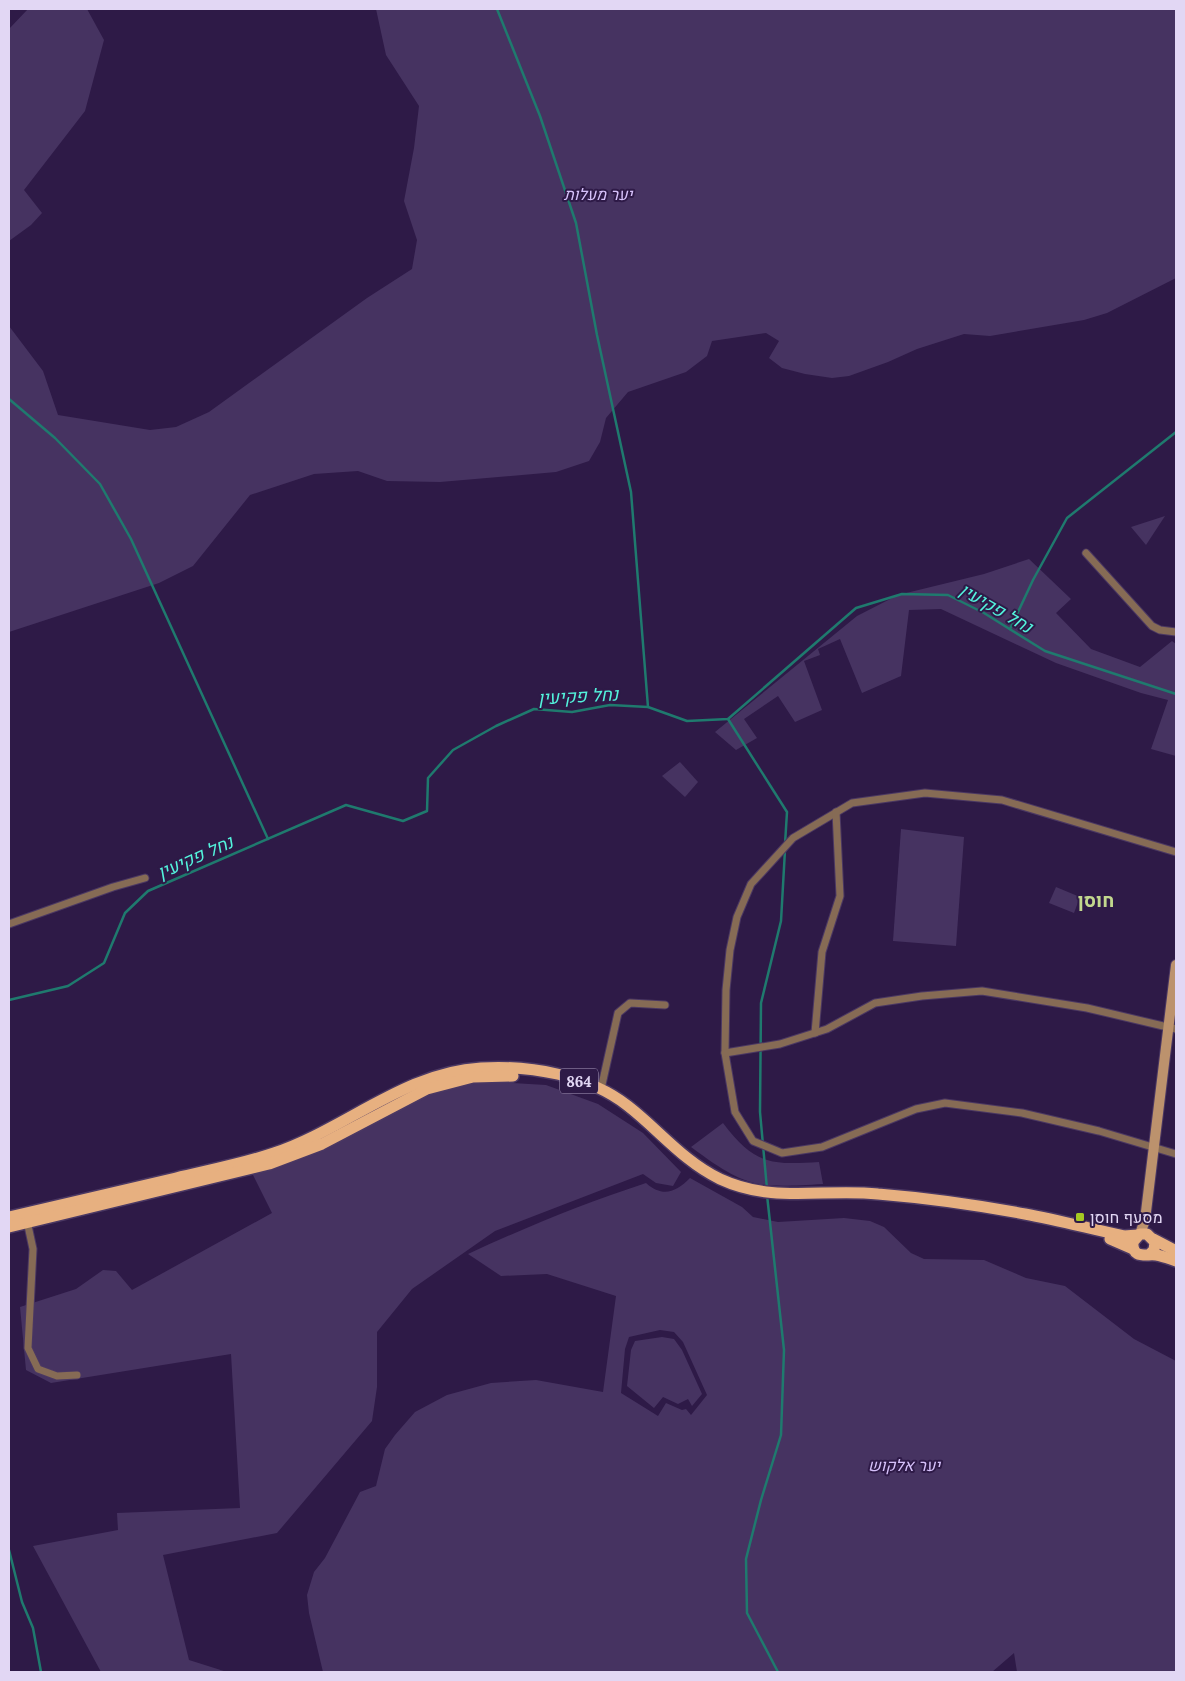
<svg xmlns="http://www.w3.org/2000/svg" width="1185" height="1681" viewBox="0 0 1185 1681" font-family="Lora,Heebo,serif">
	<rect width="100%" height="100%" fill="#2e1a47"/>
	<g fill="#463361" fill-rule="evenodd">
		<polygon points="28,9 87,9 104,40 85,111 24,190 42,213 31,225 9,241 9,29"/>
		<polygon points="376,9 1176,9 1176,278 1107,313 1084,320 990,336 964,334 917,349 888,362 849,376 832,378 805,374 782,368 769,358 779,341 766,333 712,341 707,356 686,372 628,392 606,418 600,442 589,461 556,472 440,482 387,481 358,471 314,474 250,495 193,566 159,583 9,632 9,326 43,371 58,415 150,430 176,427 209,412 367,298 412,269 417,240 404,201 414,148 419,106 386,55"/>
		<polygon points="1165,516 1146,545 1131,527"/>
		<polygon points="1029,559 1071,599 1056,613 1091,649 1140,667 1172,641 1176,644 1176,756 1151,749 1168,700 1141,693 1056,663 941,609 909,610 901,676 862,693 840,639 818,649 820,655 804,661 822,710 795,722 778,696 744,719 757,738 736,750 715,732 857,616 898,595 984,574"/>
		<polygon points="680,762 698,782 685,797 662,776"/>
		<polygon points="901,829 964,837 956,946 893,941"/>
		<polygon points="1056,887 1080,897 1074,913 1049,903"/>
		<polygon points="477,1081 546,1085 598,1104 643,1133 681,1172 673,1186 656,1183 643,1174 495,1231 412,1289 377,1332 377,1387 372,1421 277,1533 163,1555 189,1660 227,1672 101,1672 33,1546 118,1530 117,1513 240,1508 231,1354 51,1383 26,1370 20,1307 76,1289 103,1270 116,1271 132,1290 272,1213 252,1173 437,1089"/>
		<path d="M723,1123C754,1164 770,1165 819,1162L823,1184C756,1188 746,1188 691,1147Z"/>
		<path d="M690,1178L742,1207L753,1217L778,1222L844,1218L870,1221L884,1227L911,1253L924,1259L984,1260L1026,1278L1065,1286L1134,1339L1176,1361V1672H1017L1014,1653L992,1672H323L309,1613L307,1595L314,1572L325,1558L360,1492L376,1486L385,1449L395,1435L415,1412L447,1395L491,1383L536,1380L603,1392L616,1296L547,1274L501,1276L468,1254C526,1227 585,1203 646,1183C663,1198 676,1192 690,1178ZM660,1330L674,1332L683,1342L707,1395L691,1415L686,1409L682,1410L666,1403L658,1416L621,1393L625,1349L629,1337Z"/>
		<polygon points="662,1337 674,1339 682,1350 702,1394 692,1406 688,1399 678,1404 663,1397 654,1408 627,1386 631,1350 635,1341"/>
	</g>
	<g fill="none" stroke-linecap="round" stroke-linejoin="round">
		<g stroke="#1f7a6e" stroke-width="2.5">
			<polyline points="497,9 540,116 576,223 597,335 631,492 648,707"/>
			<polyline points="9,399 55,438 100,484 131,539 268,839"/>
			<polyline points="1010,629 1033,580 1067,518 1176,432"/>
			<polyline points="728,719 787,812 785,844"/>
			<polyline points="9,1000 68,986 104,963 125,913 148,891 346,805 403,821 427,811 428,778 453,750 496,726 534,709 572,712 610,705 648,707 687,721 728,719 856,608 902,594 948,595 984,613 1045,651 1176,694"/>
			<polyline points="767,1189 760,1112 761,1003 781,921 785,850"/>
			<polyline points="767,1195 784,1350 781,1435 761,1500 746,1559 747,1613 778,1672"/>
			<polyline points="9,1550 22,1602 33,1628 41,1672"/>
		</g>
		<defs>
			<g id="street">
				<polyline points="1086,553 1152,626 1160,630 1176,632"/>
				<polyline points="1176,852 1002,800 925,793 852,803 793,838 751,884 737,917 730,950 726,990 725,1053 735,1112 753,1141 782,1153 822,1147 916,1109 945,1103 1022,1113 1099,1131 1176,1154"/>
				<polyline points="9,924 113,887 145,878"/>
				<polyline points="815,1033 822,952 840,896 836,812"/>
				<polyline points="725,1053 780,1044 827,1029 875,1003 922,996 982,991 1087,1008 1176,1029"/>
				<polyline points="601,1089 618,1013 630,1003 665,1005"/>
				<polyline points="27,1221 33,1249 28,1348 38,1369 57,1376 77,1375"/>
			</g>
			<polyline id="secondary" points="1140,1234 1145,1220 1176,965"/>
			<g id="primary">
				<path d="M9,1217C65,1204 120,1191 176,1178C209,1170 242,1164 274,1153C344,1130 405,1072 481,1068C530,1065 589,1075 628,1106C659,1130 683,1161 720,1179C774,1204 823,1188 878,1194C927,1198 977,1205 1025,1214C1058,1220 1091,1229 1124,1236L1138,1235"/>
				<polyline points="9,1227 269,1164 322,1144 427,1089 473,1077 513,1076"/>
				<polyline points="1110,1239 1133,1249"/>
				<polyline points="1153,1239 1176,1251"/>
				<path d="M1149,1255L1154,1250L1155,1242L1147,1234H1140L1133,1242C1132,1259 1145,1254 1156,1255C1163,1256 1170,1259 1176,1261"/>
			</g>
		</defs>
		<use href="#street" stroke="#4b3863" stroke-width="9"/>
		<use href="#secondary" stroke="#4b3863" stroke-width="12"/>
		<use href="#primary" stroke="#4b3863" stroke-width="14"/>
		<use href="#street" stroke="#866b55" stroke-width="7"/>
		<use href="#secondary" stroke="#bc926d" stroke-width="10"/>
		<use href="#primary" stroke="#e7b080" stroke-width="11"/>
	</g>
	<rect fill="#a5c822" stroke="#2e1a47" stroke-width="2" x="1075" y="1212" width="10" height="10" rx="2.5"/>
	<g text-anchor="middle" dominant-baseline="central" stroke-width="4" stroke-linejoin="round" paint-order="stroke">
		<rect fill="#2e1a47" stroke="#ac9ec0" stroke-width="1" x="560" y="1068.5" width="38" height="25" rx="4"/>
		<g font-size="15" font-weight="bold" fill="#e2d7f4">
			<text x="579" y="1081">864</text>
		</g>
		<g font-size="16" font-style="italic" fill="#d6c1fa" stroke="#2e1a47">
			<text x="598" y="194">יער מעלות</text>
			<text x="904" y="1465">יער אלקוש</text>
		</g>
		<g font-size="16" fill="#e2d7f4" stroke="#2e1a47" text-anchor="start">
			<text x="1090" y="1217">מסעף חוסן</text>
		</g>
		<g font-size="18" font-style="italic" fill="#53f3dc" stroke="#2e1a47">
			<text transform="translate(996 608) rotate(30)">נחל פקיעין</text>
			<text transform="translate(578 696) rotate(-3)">נחל פקיעין</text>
			<text transform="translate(195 857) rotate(-24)">נחל פקיעין</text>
		</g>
		<g font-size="19" font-weight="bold" fill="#c2d88e" stroke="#2e1a47">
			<text x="1096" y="900">חוסן</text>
		</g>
	</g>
	<rect width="1185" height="1681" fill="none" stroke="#e2d7f4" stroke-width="20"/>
</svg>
